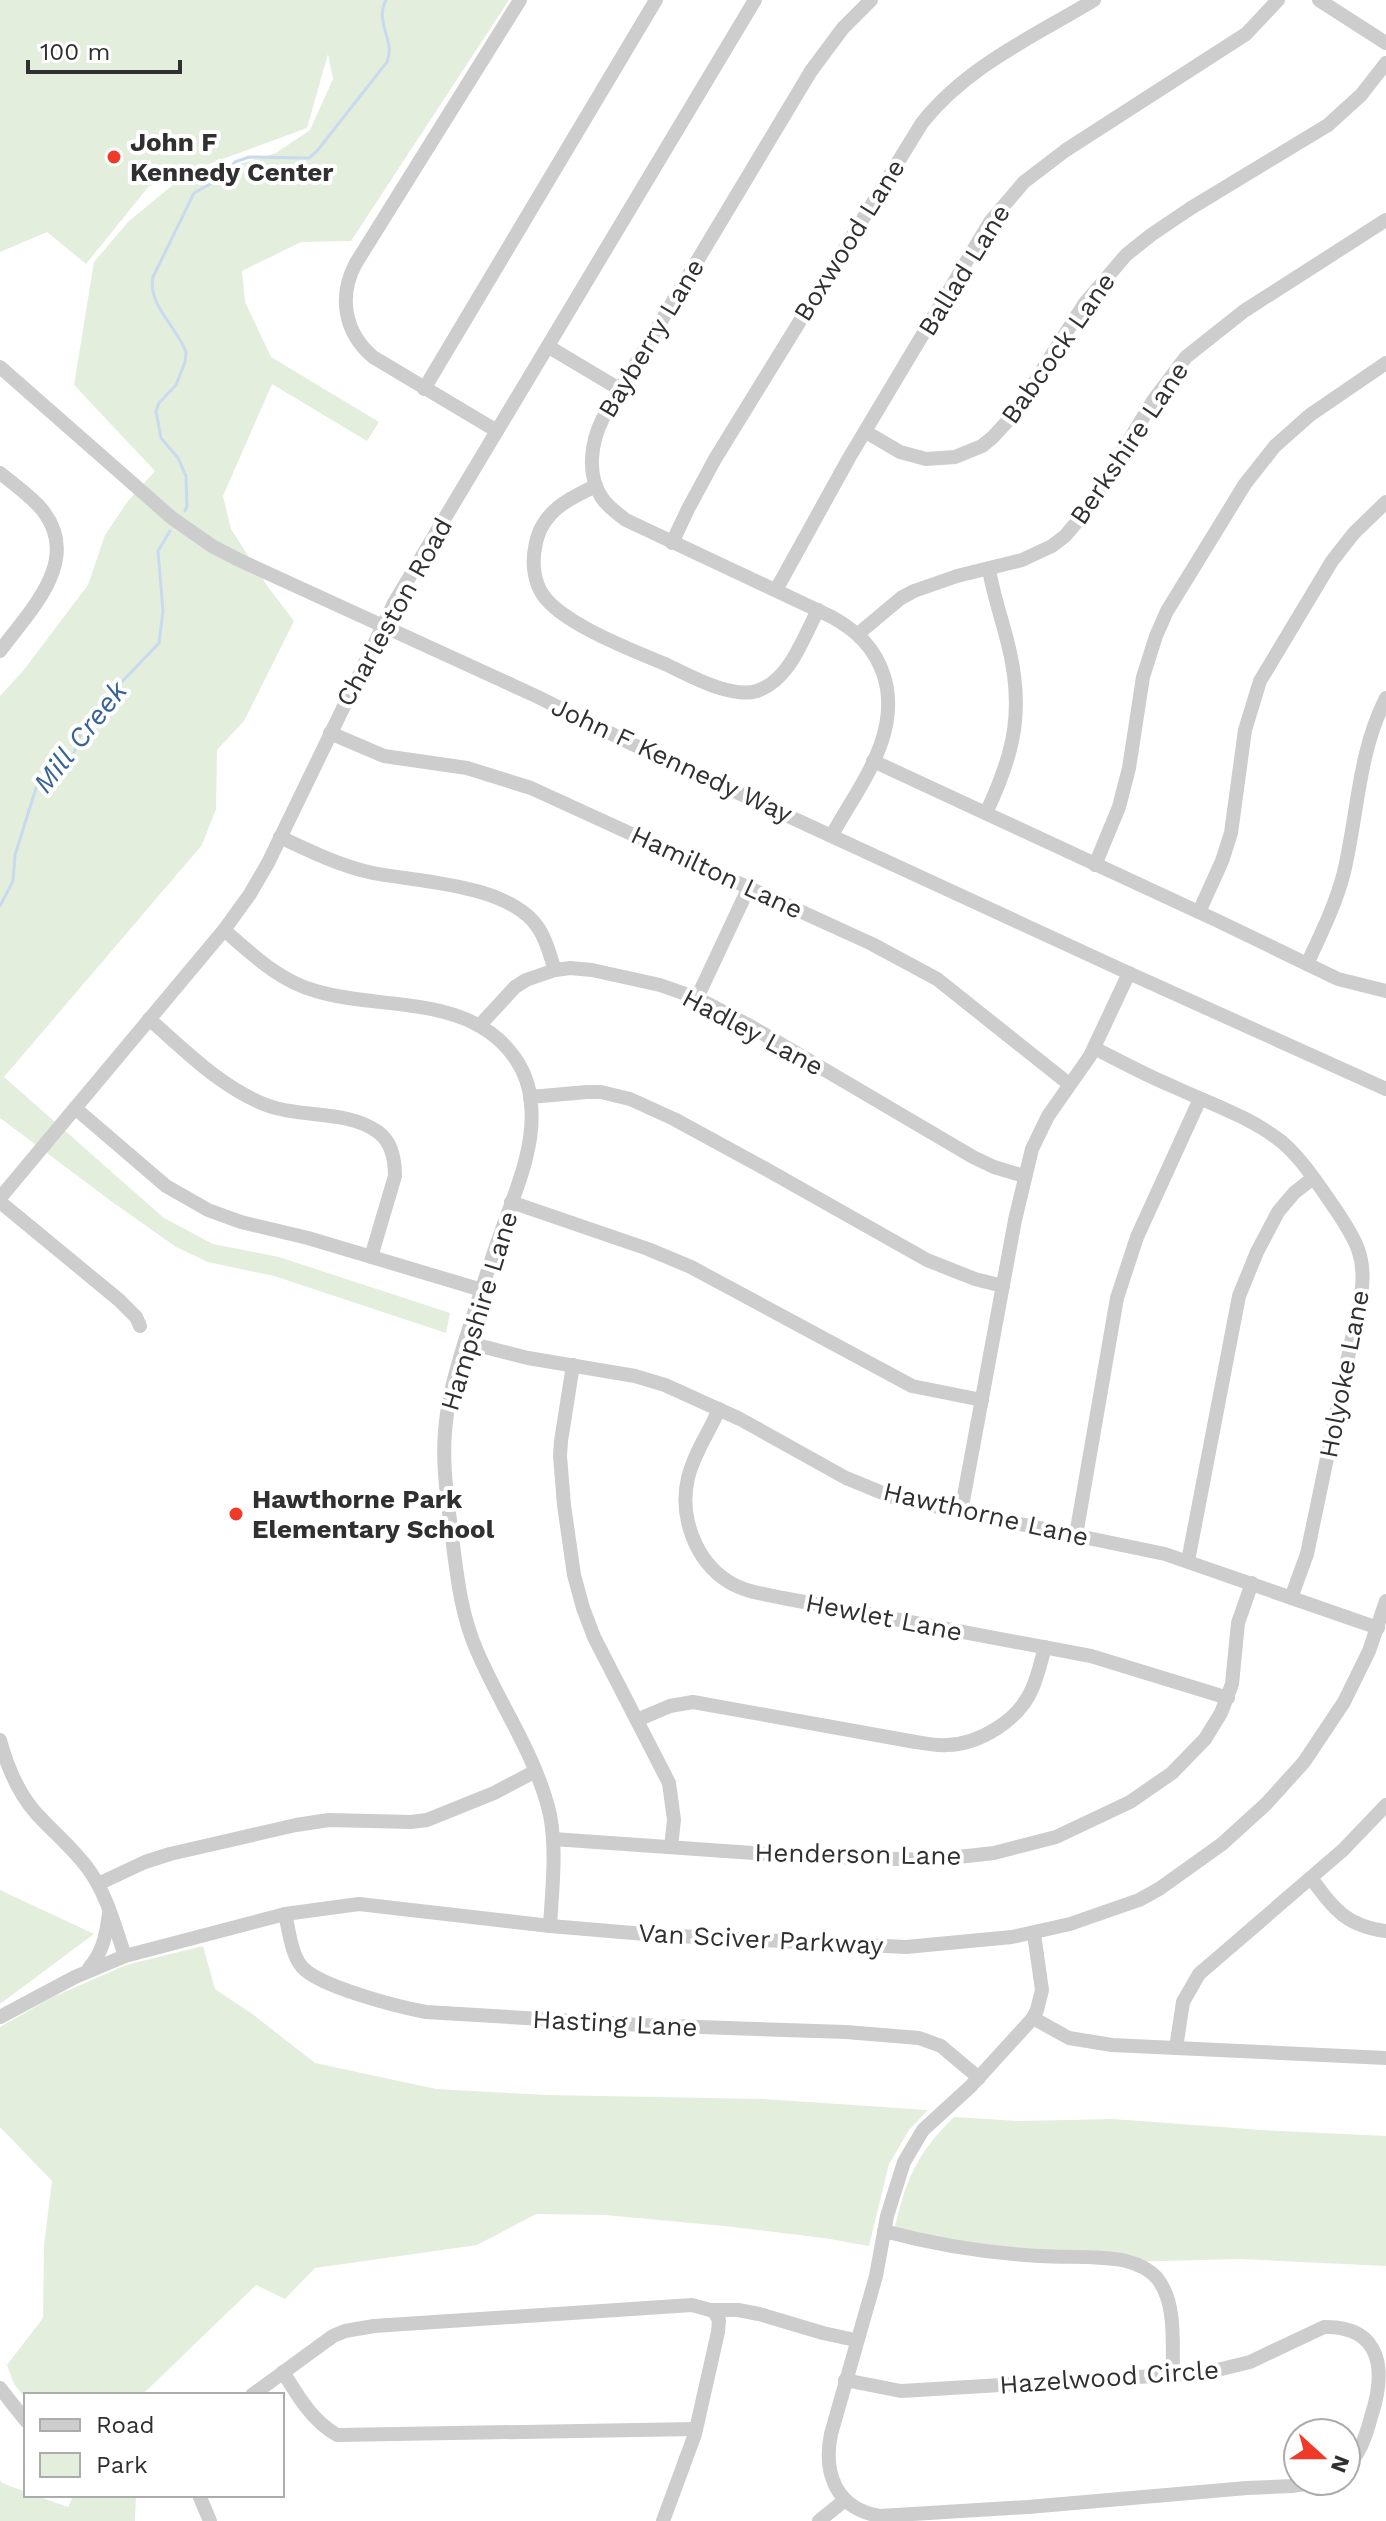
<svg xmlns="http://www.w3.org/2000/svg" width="1386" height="2521" viewBox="0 0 1386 2521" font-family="'Work Sans',sans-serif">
	<rect width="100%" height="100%" fill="#fff"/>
	<g fill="#e3eedd">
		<polygon points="0,0 509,0 351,241 301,242 242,271 245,302 271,357 379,422 367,441 272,384 223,496 231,529 268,587 294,621 244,721 217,750 216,809 202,845 4,1077 164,1218 213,1244 279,1257 450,1313 446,1333 274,1276 208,1262 176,1247 111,1201 0,1118 0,696 23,671 88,585 105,535 128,501 155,471 74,385 94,262 128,222 175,183 276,153 310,130 333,79 328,54 307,128 149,186 86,264 47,232 0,252"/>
		<polygon points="0,1890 94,1934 0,2004"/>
		<polygon points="203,1946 215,1989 251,2013 315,2063 436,2089 547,2095 763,2099 928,2110 909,2130 889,2164 869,2246 824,2238 724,2226 605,2215 536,2214 477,2245 315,2268 285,2299 256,2285 142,2395 26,2395 26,2399 14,2384 7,2365 43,2318 44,2245 52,2181 0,2127 0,2027 53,1997 126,1965"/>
		<path d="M954,2117L1018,2121L1113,2119L1262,2130L1386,2136V2266L1241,2259L1123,2262L990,2252L894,2231C905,2181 917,2153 954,2117Z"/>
		<polygon points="0,2480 2,2483 26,2492 26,2495 34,2495 68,2507 74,2495 136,2495 135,2521 0,2521"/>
	</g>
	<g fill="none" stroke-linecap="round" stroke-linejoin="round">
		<g stroke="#c9daee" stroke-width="3">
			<path d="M185,511L187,506L186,476L178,458L161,438L156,411L159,403L176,385L185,362L186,352C177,327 147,304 153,277L194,193L219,179L235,162L249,157L303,158H309L317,151L387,62C396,40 374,23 386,0"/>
			<polyline points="0,906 13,881 15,855 37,785 74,753 83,727 94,711 159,643 163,611 158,551 170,531"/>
		</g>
		<g stroke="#cdcdcd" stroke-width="14">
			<polyline points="1319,0 1386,43"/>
			<polyline points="549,347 621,390"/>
			<polyline points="0,367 172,518 212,546 239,560 538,697 632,744 1122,970 1386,1089"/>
			<polyline points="424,389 656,0"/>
			<path d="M497,431L373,357C344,332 338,296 356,263L520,0"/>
			<polyline points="866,432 900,452 926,459 955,457 982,446 993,437 1014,414 1085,303 1126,255 1151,235 1191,208 1328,125 1361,95 1386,63"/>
			<path d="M0,473C13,483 26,493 38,505C86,557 31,609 0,651"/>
			<path d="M596,486C567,499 540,513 535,548C532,563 534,582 543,595C563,624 632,650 665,664C689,675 730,699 757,691C790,680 803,638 818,610"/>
			<path d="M672,543L688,509L715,459L922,123C967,66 1033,37 1094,0"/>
			<polyline points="776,590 849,458 990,222 1024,182 1066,150 1246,34 1278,0"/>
			<polyline points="858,634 901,598 914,591 957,576 1022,560 1052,546 1065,536 1087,510 1153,401 1186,357 1244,311 1386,220"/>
			<polyline points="330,733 384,756 467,768 531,788 872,944 937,979 1069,1084"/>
			<polyline points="873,761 1218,921 1338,979 1386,991"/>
			<path d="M986,813C1015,752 1025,708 1007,640C1001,616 993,594 989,569"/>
			<path d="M832,835C859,786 902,734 884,676C875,648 857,631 832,617L626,520C618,514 608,507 602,498C586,474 591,442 603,418L811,71L843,28L871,0"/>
			<path d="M280,837C310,851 340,866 373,873C419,882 511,884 539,929C547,941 550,956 555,970"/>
			<polyline points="1095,865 1119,807 1129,768 1143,677 1156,636 1167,611 1245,484 1275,446 1310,415 1386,363"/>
			<polyline points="1199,912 1222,861 1231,833 1245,730 1260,681 1332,561 1354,533 1386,502"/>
			<path d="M224,930C252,954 279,981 316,991C382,1011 470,993 515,1058C524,1071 530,1088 531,1104C536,1150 512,1199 498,1241C486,1274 476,1308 465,1341C456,1371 447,1401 445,1432C442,1467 448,1502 452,1537C457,1576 461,1615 477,1651C500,1705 537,1757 550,1815C557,1852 552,1889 550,1926"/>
			<path d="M1307,964C1321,934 1336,904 1344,872C1358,813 1358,753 1386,698"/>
			<polyline points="697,998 749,887"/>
			<path d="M149,1019C186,1051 222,1089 269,1106C303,1118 348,1110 378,1132C392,1142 395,1160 395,1176L371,1257"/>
			<polyline points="480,1025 515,987 526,980 555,970 570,968 592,970 660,985 697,998 752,1027 973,1157 994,1167 1024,1176"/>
			<path d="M1094,1048C1120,1061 1145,1075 1172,1086C1208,1103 1251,1117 1282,1142C1303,1160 1320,1187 1336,1210C1356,1240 1367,1258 1361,1295L1307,1554L1291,1598"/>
			<polyline points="530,1097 587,1092 601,1092 630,1099 674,1119 764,1168 927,1260 975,1279 1003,1286"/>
			<polyline points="75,1108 166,1186 208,1210 241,1222 308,1238 482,1290"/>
			<polyline points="0,1198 224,930 250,894 268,863 394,603 755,0"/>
			<polyline points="0,1202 119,1300 136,1317 140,1326"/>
			<polyline points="511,1202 648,1249 691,1267 912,1386 982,1400"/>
			<polyline points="465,1342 528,1358 635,1376 665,1385 740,1419 846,1478 895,1498 1165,1554 1378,1628"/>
			<polyline points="573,1365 561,1441 560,1456 564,1505 574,1575 583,1608 594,1637 669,1783 674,1820 671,1847"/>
			<path d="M719,1409C709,1433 694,1453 688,1478C679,1516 695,1561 729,1582C745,1592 765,1594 783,1598L1091,1656L1228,1698"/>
			<polyline points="961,1512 1015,1220 1032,1149 1048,1116 1090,1056 1129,973"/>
			<polyline points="1076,1535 1117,1298 1137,1237 1200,1099"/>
			<polyline points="1188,1561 1239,1296 1257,1252 1278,1212 1294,1193 1313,1178"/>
			<path d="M637,1720L670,1706L693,1702L910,1741C922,1743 935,1746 947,1745C980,1744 1019,1720 1032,1689C1038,1676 1041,1661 1045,1647"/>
			<path d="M0,1740C7,1766 17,1791 35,1812C53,1832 73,1848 89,1870C107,1895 115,1927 125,1956"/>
			<polyline points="553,1839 795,1856 931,1860 994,1853 1056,1837 1130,1802 1172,1773 1205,1739 1221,1713 1232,1684 1238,1623 1252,1583"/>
			<path d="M1311,1878C1334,1909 1346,1926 1386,1931"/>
			<polyline points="98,1884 145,1862 170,1854 296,1825 329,1820 411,1822 427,1820 494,1793 534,1772"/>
			<path d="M285,1914C289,1930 291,1954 302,1967C320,1987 399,2007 426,2012L641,2025L846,2032L919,2038L941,2046L979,2078"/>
			<path d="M1034,1934L1042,1990L1037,2010L1033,2018L971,2086L923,2130L904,2162L887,2216L876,2276L831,2434C823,2473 836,2509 880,2516L1028,2507L1247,2488L1292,2486L1324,2481"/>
			<path d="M89,1968C103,1952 106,1935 109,1914"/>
			<polyline points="0,2017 75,1977 125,1956 285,1914 359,1904 550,1926 657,1935 906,1947 1012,1937 1070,1924 1139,1900 1159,1889 1222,1844 1266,1804 1304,1762 1344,1702 1369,1651 1386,1601"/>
			<polyline points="1033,2018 1069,2038 1112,2045 1386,2058"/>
			<polyline points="1176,2048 1183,2002 1199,1974 1343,1850 1386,1805"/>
			<path d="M884,2231C936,2245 987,2253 1040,2256C1068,2258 1098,2255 1126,2261C1138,2264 1149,2269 1157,2278C1177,2303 1172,2344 1173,2373"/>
			<path d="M283,2372C298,2396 312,2421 337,2435L696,2429"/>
			<path d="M845,2380L901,2391L1205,2373L1250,2362L1324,2327C1383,2326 1386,2372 1371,2417C1366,2436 1360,2454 1346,2468"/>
			<polyline points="0,2388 26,2421"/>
			<polyline points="252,2395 333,2336 345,2331 374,2326 692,2305 710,2310 738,2310 759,2314 823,2333 855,2340"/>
			<polyline points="199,2495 210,2521"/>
			<polyline points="663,2521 695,2434 718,2332 719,2320 713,2310"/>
			<polyline points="819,2521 845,2500"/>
		</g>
	</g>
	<g fill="#f03a29" stroke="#fff" stroke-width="3">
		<circle cx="114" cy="157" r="8"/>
		<circle cx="236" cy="1514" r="8"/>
	</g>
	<g text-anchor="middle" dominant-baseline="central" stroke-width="8" stroke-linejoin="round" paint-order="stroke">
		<g font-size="26" font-weight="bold" fill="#303030" stroke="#fff" text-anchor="start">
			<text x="130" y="142">John F<tspan x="130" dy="30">Kennedy Center</tspan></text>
			<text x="252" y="1499">Hawthorne Park<tspan x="252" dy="30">Elementary School</tspan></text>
		</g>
		<g font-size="26" fill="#303030" stroke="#fff">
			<text transform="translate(849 240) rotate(-58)">Boxwood Lane</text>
			<text transform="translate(964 270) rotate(-58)">Ballad Lane</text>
			<text transform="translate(651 338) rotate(-59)">Bayberry Lane</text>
			<text transform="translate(1058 348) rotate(-55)">Babcock Lane</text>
			<text transform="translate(1129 443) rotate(-56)">Berkshire Lane</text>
			<text transform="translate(394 612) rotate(-61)">Charleston Road</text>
			<text transform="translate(672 760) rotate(25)">John F Kennedy Way</text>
			<text transform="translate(717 872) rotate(25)">Hamilton Lane</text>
			<text transform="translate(753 1032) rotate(28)">Hadley Lane</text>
			<text transform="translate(479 1311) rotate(-73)">Hampshire Lane</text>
			<text transform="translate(1344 1374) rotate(-79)">Holyoke Lane</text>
			<text transform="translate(986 1514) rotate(13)">Hawthorne Lane</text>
			<text transform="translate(884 1617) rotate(11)">Hewlet Lane</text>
			<text transform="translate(858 1854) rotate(1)">Henderson Lane</text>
			<text transform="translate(761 1939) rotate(3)">Van Sciver Parkway</text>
			<text transform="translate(615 2023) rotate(3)">Hasting Lane</text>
			<text transform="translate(1109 2377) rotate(-4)">Hazelwood Circle</text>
		</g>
		<g font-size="28" font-style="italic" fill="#386398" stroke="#fff">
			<text transform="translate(80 737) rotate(-52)">Mill Creek</text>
		</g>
	</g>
	<rect x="24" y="2393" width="260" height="104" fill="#ffffff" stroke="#acacac" stroke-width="2"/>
	<rect x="40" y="2419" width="40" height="12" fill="#cdcdcd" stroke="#acacac" stroke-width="2"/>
	<text x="96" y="2433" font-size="24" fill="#303030">Road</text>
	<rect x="40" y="2453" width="40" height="24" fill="#e3eedd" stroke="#acacac" stroke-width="2"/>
	<text x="96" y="2473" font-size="24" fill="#303030">Park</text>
	<g transform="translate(1322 2457) rotate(111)"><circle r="38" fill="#ffffff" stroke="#acacac" stroke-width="2"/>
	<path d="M0-6L14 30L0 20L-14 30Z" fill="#f03a29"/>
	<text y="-12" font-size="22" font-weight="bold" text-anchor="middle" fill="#303030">N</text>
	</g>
	<path d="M28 60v12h152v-12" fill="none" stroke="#303030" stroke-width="4"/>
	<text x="40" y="60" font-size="24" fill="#303030" stroke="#ffffff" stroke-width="6" paint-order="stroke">100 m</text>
</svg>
